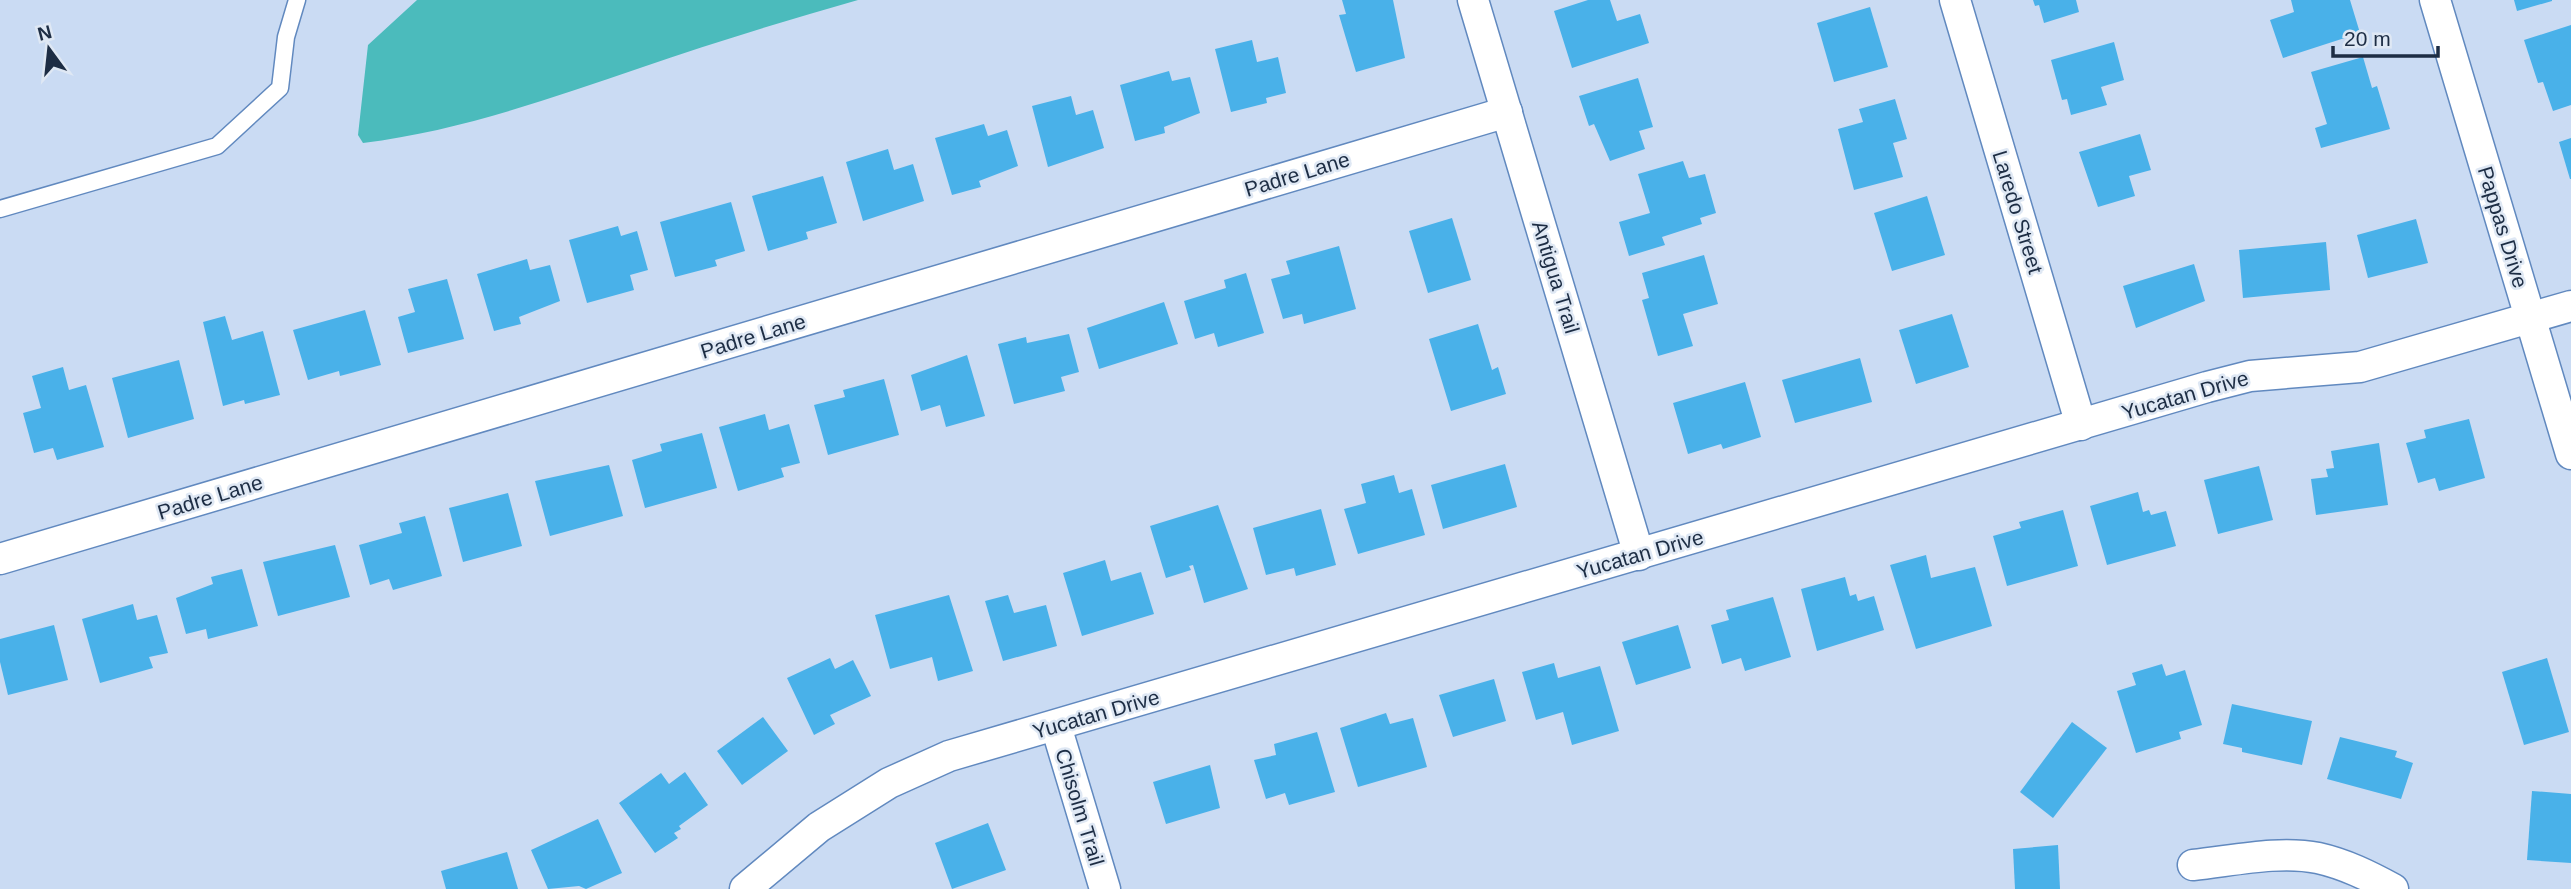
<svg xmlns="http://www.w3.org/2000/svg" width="2571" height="889" viewBox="0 0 2571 889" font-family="Helvetica,sans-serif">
	<rect width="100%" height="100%" fill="#cadbf3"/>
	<path fill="#4bbbbc" d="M417,0H858C784,21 712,43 640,68C549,99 459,131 363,143L358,135L368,45Z"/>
	<g fill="#49b1e9">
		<polygon points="1342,0 1393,0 1405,58 1356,72 1339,15 1346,14"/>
		<polygon points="1588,0 1610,0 1617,21 1640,14 1649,43 1572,68 1554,11"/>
		<polygon points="2033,0 2076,0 2079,12 2044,23 2039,5 2035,6"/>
		<polygon points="2291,0 2350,0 2360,33 2283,58 2270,20 2294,12"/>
		<polygon points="2514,0 2552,0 2552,1 2517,11"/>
		<polygon points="1870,7 1888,67 1834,82 1817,23"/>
		<polygon points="2571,25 2571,105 2553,111 2543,82 2538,83 2524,40"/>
		<polygon points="1252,40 1257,62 1278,57 1286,93 1266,98 1267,103 1231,112 1215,49"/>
		<polygon points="2114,42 2124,80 2101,87 2107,105 2071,115 2067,99 2062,100 2051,60"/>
		<polygon points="2363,57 2372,88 2377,86 2390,129 2321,148 2315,128 2327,124 2311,72"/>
		<polygon points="1169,71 1172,81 1190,77 1200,113 1164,127 1165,133 1135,141 1120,85"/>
		<polygon points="1638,78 1653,127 1639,131 1645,149 1610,161 1594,124 1589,126 1579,96"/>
		<polygon points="1071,96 1076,115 1093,110 1104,148 1048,167 1032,106"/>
		<polygon points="1895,99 1907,139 1893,143 1903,177 1854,190 1838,129 1863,122 1859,109"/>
		<polygon points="984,124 988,136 1007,130 1018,166 979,181 981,187 952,195 935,138"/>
		<polygon points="2140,134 2151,170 2129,176 2135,196 2098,207 2079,152"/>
		<polygon points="2571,138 2571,179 2570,179 2559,142"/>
		<polygon points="888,149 894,170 913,164 924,201 863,221 846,162"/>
		<polygon points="1683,161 1689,178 1705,174 1716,213 1700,218 1702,224 1662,237 1665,245 1629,256 1619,222 1650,213 1638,174"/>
		<polygon points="823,176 837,223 806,232 808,239 768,251 752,196"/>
		<polygon points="1927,196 1945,255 1892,271 1874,213"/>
		<polygon points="731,202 745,251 715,260 717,266 675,277 660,222"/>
		<polygon points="1452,218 1471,280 1428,293 1409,231"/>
		<polygon points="2416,219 2428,263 2368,278 2357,235"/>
		<polygon points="618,226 621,236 637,231 648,270 630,275 634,290 587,303 569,240"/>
		<polygon points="2326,242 2330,290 2243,298 2239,250"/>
		<polygon points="1339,246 1356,309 1304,324 1302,314 1283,319 1271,279 1290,274 1286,261"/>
		<polygon points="1704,255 1718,304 1683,314 1693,346 1658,356 1642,300 1649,298 1642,273"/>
		<polygon points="527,259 530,270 550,265 560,301 519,317 521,324 494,331 477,274"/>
		<polygon points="2194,264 2205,301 2136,328 2123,286"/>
		<polygon points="1246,273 1264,333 1218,347 1214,333 1195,339 1184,301 1226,288 1224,280"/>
		<polygon points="447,279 464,339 408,353 398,317 415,312 408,289"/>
		<polygon points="1164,302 1178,344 1099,369 1087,328"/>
		<polygon points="365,310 381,365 340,376 339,371 308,380 293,330"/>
		<polygon points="1952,314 1969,367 1916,384 1899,330"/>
		<polygon points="225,316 232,340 263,331 280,395 245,404 244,400 223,406 203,322"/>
		<polygon points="1478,324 1492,370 1498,367 1506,394 1451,411 1429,339"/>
		<polygon points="1069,334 1079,372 1061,377 1065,391 1014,404 998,344 1026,337 1027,343"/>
		<polygon points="967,355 985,416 946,427 940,405 921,411 911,375"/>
		<polygon points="1860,358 1872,402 1795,423 1782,380"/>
		<polygon points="179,360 194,419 128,438 112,378"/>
		<polygon points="63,367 69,390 86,385 104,447 57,460 53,448 34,453 23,413 41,408 32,376"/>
		<polygon points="884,379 899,435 828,455 814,405 845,397 843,390"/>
		<polygon points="1745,382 1761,437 1723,449 1721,444 1688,454 1673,403"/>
		<polygon points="765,414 769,430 789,424 800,463 781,468 784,477 738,491 719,427"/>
		<polygon points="2469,419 2485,478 2439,491 2435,478 2418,483 2406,443 2426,438 2424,430"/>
		<polygon points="702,433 717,488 645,508 632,460 662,451 660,444"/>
		<polygon points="2379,443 2388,505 2316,515 2311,479 2328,477 2326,469 2334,468 2331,451"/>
		<polygon points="1505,464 1517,507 1443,529 1431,485"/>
		<polygon points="609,465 623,516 550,536 535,481"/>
		<polygon points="2259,466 2273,520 2218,534 2204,480"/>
		<polygon points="1394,475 1399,493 1412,489 1425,535 1358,554 1344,509 1366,503 1361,484"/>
		<polygon points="2138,492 2143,512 2149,510 2151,515 2166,511 2176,546 2107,565 2090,506"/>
		<polygon points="508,493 522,546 463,562 449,508"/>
		<polygon points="1218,505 1248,589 1204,603 1193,565 1189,566 1191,570 1166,578 1150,526"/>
		<polygon points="1321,509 1336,565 1296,576 1294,568 1266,575 1253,528"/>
		<polygon points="2063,510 2078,566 2007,586 1993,536 2021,528 2019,522"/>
		<polygon points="425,516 442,576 393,590 389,579 370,585 359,545 402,533 399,523"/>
		<polygon points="335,545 350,597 278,616 263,562"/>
		<polygon points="1926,555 1931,578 1975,567 1992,626 1916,649 1890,565"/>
		<polygon points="1105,560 1111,581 1141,572 1154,614 1082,636 1063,573"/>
		<polygon points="242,569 258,626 208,639 206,629 186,634 176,598 213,584 211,577"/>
		<polygon points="1845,577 1850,596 1856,594 1858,601 1874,596 1884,630 1817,651 1801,589"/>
		<polygon points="949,595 973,671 938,681 932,657 890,669 875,615"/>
		<polygon points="1008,595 1014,613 1046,605 1057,646 1003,661 985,601"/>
		<polygon points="1773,597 1791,657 1745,671 1741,658 1722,664 1711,625 1729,620 1726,610"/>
		<polygon points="133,604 137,620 157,615 168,653 149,657 153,668 100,683 82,619"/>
		<polygon points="54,625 68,680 8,695 0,662 0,639"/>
		<polygon points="1678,625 1691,668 1636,685 1622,642"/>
		<polygon points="830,658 835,669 853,660 871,696 830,715 835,724 814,735 787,678"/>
		<polygon points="2547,658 2569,732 2524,745 2502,672"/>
		<polygon points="1554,663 1558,678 1600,666 1619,731 1572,745 1563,712 1536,720 1522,672"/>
		<polygon points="2162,664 2166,676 2185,670 2202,725 2179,732 2181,739 2136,753 2117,691 2136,685 2132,673"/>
		<polygon points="1494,679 1506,721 1453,737 1439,695"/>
		<polygon points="2232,704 2312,721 2302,765 2242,752 2242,748 2223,744"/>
		<polygon points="1386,713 1390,724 1413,718 1427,767 1358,787 1340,728"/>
		<polygon points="763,717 788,751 742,785 717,751"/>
		<polygon points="2072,722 2107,748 2053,818 2020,792"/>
		<polygon points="1317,732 1335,792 1289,805 1285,793 1266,799 1254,760 1276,755 1274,744"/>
		<polygon points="2340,737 2397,751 2395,757 2413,763 2401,799 2327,779"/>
		<polygon points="1210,765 1220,808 1166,824 1153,782"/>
		<polygon points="685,772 708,805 679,826 681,829 674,833 678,838 655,853 619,803 661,773 669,784"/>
		<polygon points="2532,791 2571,794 2571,863 2527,860"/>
		<polygon points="598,819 622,873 586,889 579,886 548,889 531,850"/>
		<polygon points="988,823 1006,870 952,889 935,843"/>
		<polygon points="2058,845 2060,889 2015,889 2013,849"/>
		<polygon points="507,852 518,889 446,889 441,871"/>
	</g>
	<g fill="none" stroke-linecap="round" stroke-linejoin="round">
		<defs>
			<polyline id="lane" points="0,209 217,146 280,88 286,37 297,0"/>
			<g id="street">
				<polyline points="1473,0 1639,555"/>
				<polyline points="1955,0 2081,425"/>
				<polyline points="2435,0 2571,454"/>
				<polyline points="0,559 1507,112"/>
				<polyline points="1056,726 1105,889"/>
				<path d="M2193,865C2232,861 2279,850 2318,858C2345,864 2369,876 2393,889"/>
				<polyline points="745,889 819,827 889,783 949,756 2207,387 2250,376 2360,367 2571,306"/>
			</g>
		</defs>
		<use href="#lane" stroke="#6189bf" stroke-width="19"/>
		<use href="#street" stroke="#6189bf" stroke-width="33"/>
		<use href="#lane" stroke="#fff" stroke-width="16"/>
		<use href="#street" stroke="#fff" stroke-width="30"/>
	</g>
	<g text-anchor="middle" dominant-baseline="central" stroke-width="5" stroke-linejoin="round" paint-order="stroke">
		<g font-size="21" fill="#1d2d44" stroke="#dfe8f4">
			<text transform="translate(1297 174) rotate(-17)">Padre Lane</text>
			<text transform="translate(2018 212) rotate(73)">Laredo Street</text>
			<text transform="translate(2503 227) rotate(73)">Pappas Drive</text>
			<text transform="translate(1556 277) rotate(73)">Antigua Trail</text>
			<text transform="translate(753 336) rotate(-17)">Padre Lane</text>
			<text transform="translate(2185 395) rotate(-16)">Yucatan Drive</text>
			<text transform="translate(210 497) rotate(-17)">Padre Lane</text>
			<text transform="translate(1640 554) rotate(-16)">Yucatan Drive</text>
			<text transform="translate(1096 714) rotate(-16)">Yucatan Drive</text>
			<text transform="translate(1080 807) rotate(73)">Chisolm Trail</text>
		</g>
	</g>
	<g transform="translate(49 49) rotate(345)" stroke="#dfe8f4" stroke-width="5" paint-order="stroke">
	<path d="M0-5L12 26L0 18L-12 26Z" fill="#1d2d44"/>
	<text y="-10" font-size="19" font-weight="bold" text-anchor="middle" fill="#1d2d44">N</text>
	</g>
	<path d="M2333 46v10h105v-10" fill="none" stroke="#1d2d44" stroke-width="3.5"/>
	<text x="2344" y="46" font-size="21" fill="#1d2d44" stroke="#dfe8f4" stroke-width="5" paint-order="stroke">20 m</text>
</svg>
